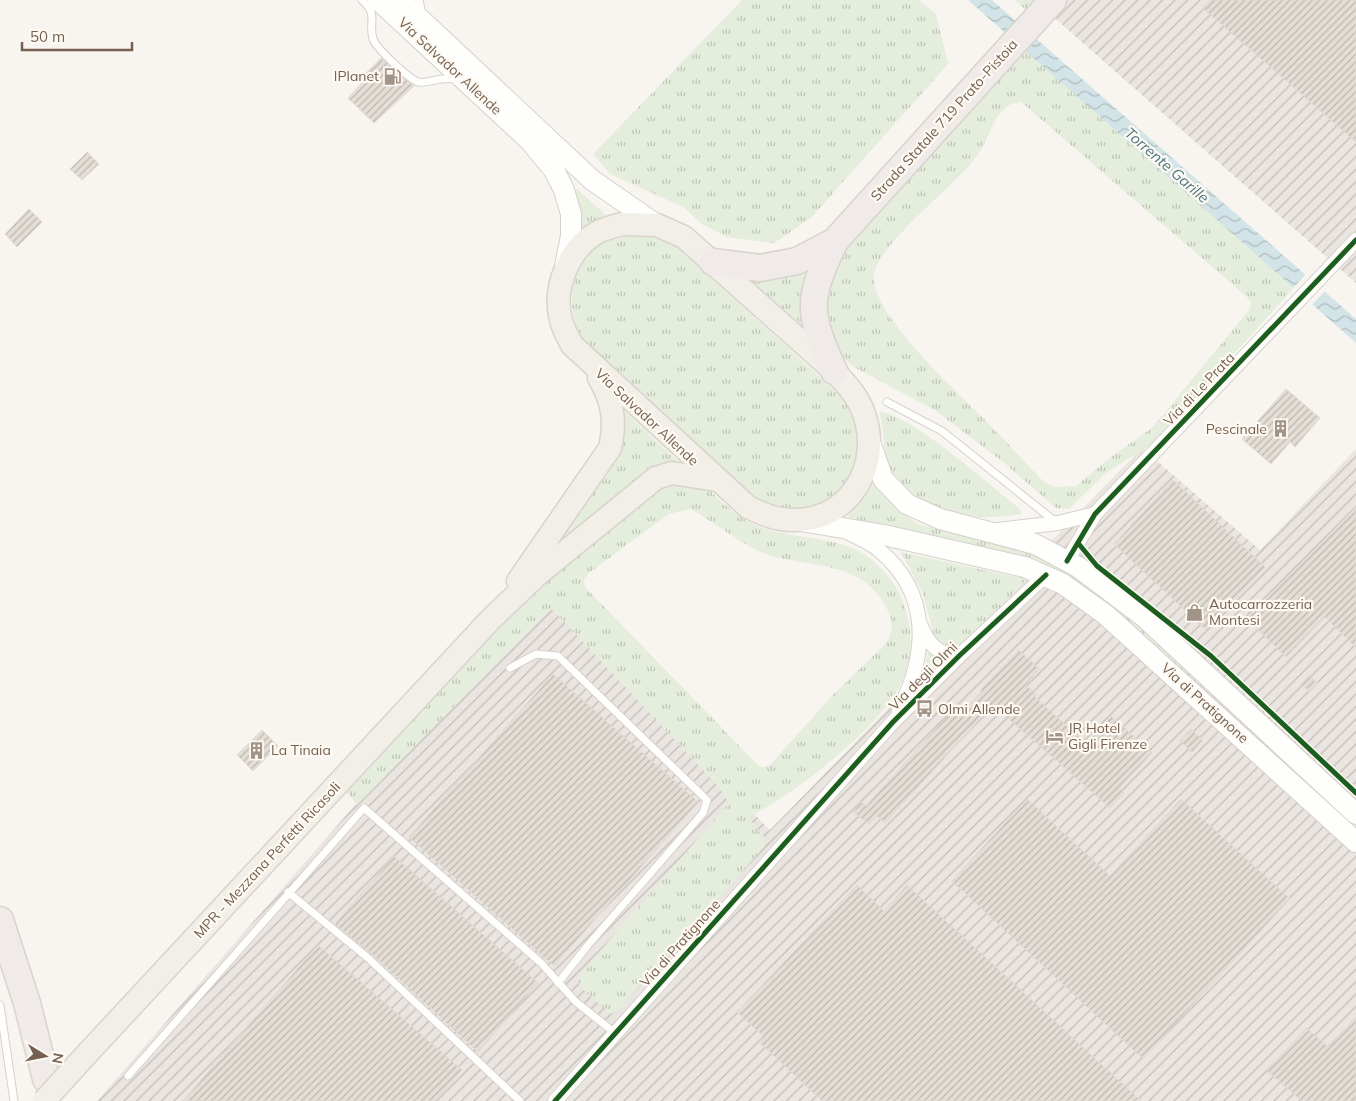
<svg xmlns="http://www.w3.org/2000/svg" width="1356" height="1101" viewBox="0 0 1356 1101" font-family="Mulish,sans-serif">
	<defs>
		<pattern id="industrial-furrows" width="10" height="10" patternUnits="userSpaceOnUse" patternTransform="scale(1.25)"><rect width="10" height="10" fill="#eae5e0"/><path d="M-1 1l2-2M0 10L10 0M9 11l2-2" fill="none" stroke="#c2bdb8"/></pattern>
		<pattern id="grass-tufts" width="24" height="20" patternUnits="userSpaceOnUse" patternTransform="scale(1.25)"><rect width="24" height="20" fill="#e5eedc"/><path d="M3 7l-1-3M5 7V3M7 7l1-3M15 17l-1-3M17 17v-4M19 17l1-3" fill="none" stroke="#bec4b5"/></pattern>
		<pattern id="water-waves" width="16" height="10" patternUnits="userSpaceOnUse" patternTransform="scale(1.25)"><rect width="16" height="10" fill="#d2e4e7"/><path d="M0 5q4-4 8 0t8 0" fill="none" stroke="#afbcbe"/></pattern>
		<pattern id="building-hatch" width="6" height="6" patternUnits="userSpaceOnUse" patternTransform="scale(1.25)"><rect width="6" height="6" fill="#e4ded7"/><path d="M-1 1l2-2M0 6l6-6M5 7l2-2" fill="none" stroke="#bdb7b1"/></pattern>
	</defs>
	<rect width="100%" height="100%" fill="#f8f5f0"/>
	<g fill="url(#industrial-furrows)">
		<polygon points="1034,0 1356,0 1356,283"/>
		<polygon points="1142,448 1260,550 1356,449 1356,1101 97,1101 362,797 551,608 770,830"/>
	</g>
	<g fill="url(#grass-tufts)" fill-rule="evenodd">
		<polygon points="742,0 919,0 936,14 948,64 811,218 774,243 727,237 702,224 683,207 610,174 593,154"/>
		<polygon points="1015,0 1037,0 1027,11"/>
		<path d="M1024,49L1294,288L1153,443L1106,473L1069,509L1056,508L1003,462L936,411L854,367L837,353L823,299L840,254ZM1021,102L1247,297L1251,304L1249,310L1153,427L1107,460L1076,486L1053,487L1042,480C1021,458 1000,435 979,414C954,389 867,309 874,274C879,247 935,201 955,180C965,171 975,160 982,148C989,136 994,118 1004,109C1009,104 1015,103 1021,102Z"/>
		<polygon points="575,189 577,189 606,215 582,228"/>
		<path d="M623,235H651L676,246L842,397C873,438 857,502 801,509C785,511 771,505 756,500L581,337C560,295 575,248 623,235Z"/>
		<polygon points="816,260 809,334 746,277"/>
		<polygon points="625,412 684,467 532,574 623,414"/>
		<path d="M879,412C910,413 992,487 1019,508L1022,514C974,523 905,515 887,461C882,445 885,428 879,412Z"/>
		<polygon points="875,483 895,508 918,524 1031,553 1060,567 1092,589 1090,592 1052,567 1030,559 847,517"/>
		<path d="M659,484H703C718,498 734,515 753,524C787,540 829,534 862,553C880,564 898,585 904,605C913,629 913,655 903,679C886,723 793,796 750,816L749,818L766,840L764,847L617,1011L610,1014L579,986V975L729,803L717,785L551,608L357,805L347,792L532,590ZM690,509C713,521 746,548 768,555C810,568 862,560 886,607C893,621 894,627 887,642L830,698L769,766L762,767L758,765L585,587L584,580L589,573L669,514Z"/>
		<path d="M901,552L1025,579V581C1014,592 966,647 955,649C949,651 940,643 935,639L923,594Z"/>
		<polygon points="1108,601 1162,643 1356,825 1356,830 1195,678 1106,604"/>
		<polygon points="928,651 945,661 917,689 925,668"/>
	</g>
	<polygon fill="url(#water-waves)" points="968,0 992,0 1356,319 1356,343"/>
	<polygon fill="#f8f5f0" points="1307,273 1326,290 1311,306 1292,289"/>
	<g fill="url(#building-hatch)" stroke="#e0dad2">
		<polygon points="1211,0 1356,0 1356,142 1204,9"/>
		<polygon points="381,58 414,86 374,123 348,98 362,83 359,80"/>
		<polygon points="87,152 99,164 82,180 70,169"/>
		<polygon points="29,209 42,222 17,247 5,234"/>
		<polygon points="1286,389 1320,418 1295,447 1290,442 1271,464 1242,439"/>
		<polygon points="1173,480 1265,567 1206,630 1114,544"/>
		<polygon points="1356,507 1356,648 1325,617 1286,657 1247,619"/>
		<polygon points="1019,650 1039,669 1026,685 1036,694 1035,697 1074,733 1088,742 1111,716 1152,753 1119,788 1124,793 1110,808 993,705 885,823 877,816 869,824 853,812 861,802 866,806 958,704 965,710 981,692 981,689"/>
		<polygon points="553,674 698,802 554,966 409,837"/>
		<polygon points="1309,675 1318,684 1310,692 1301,684"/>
		<polygon points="1191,729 1203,740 1192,752 1180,741"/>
		<polygon points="262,730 278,746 253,771 237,755"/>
		<polygon points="1027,799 1110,876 1181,799 1290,899 1143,1059 952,881"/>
		<polygon points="394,856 538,983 478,1052 372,954 335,924"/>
		<polygon points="857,885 884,911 907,885 1141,1101 822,1101 759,1042 763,1036 737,1012"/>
		<polygon points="318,945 462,1070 435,1101 183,1101"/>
		<polygon points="1356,1017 1356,1101 1302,1101 1267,1071 1306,1028 1328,1047"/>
	</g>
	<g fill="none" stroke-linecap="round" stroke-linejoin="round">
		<defs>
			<g id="lane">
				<path d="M362,0C379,15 368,22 373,39C376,48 409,79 418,82C428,84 440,76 456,79"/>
				<polyline points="419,0 422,14"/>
				<polyline points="887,402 942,431 1057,523"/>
				<polyline points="510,668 536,654 558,656 707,800 703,813 588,945 558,983"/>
				<polyline points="288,892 368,958 520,1101"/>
				<polyline points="0,1005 14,1101"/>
				<polyline points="128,1076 364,808 541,963 576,1002 615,1033"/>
			</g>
			<g id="street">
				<polyline points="998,530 1058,523 1095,514"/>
				<path d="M849,533C859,538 871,543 879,550C932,594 927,655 899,710"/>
				<polyline points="1067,561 1095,514 1356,240"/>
				<path d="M921,626C928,644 939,656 959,656"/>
				<polyline points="555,1101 893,722 959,656 1046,575"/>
			</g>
			<g id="secondary">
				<polyline points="378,0 530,141 554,170 564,190 571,214 571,236 565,266"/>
				<polyline points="400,0 592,180 657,225"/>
				<polyline points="869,439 883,479 907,504 940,519 1035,544 1078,567 1143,616 1356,814"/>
				<polyline points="801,521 884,535 1025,567 1063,584 1106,615 1356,842"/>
			</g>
			<g id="primary">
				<path d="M622,224L657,225L684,237L834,371C846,384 859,397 864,414C882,465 850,520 795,520C777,521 763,514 748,507L572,345C568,337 563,329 561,320C552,287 570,246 600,231C607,228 615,226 622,224Z"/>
				<path d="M518,581L610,448C616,422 613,401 599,378"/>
				<polyline points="85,1056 490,620 537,575 656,478 672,473 716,480"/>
			</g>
			<g id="highway">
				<polyline points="713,262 760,268 797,261 835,241"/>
				<path d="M834,371C807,312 807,299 835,241L1053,0"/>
				<polyline points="0,920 27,1003 46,1079"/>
			</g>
		</defs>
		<use href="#lane" stroke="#d6d1cb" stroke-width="9"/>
		<use href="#street" stroke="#d6d1cb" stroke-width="16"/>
		<use href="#secondary" stroke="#d6d1ca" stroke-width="22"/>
		<use href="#primary" stroke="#d9d2cd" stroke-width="25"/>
		<use href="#highway" stroke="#d9d2cd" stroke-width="29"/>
		<use href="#lane" stroke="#fefefd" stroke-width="7"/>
		<use href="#street" stroke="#fefefd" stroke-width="14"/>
		<use href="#secondary" stroke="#fefefd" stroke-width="20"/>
		<use href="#primary" stroke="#f2efe8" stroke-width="22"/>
		<use href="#highway" stroke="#f0ebe8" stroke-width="26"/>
		<defs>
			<polyline id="primary-bridge" points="44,1101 85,1056"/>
		</defs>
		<use href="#primary-bridge" stroke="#d9d2cd" stroke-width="25" stroke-linecap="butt"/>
		<use href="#primary-bridge" stroke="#f2efe8" stroke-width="22"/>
		<defs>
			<g id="cycleway">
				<polyline points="1078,543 1097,566 1211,656 1356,793"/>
				<polyline points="1067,561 1095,514 1356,240"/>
				<polyline points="555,1101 893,722 959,656 1046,575"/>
			</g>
		</defs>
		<use href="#cycleway" stroke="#fefaf3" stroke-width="8"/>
		<use href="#cycleway" stroke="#1b5e20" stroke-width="5"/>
	</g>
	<defs>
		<symbol id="fuel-bare" viewBox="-9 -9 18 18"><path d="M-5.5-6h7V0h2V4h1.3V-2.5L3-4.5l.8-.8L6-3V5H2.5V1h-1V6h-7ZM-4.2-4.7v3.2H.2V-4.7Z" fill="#a39489" stroke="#fefaf3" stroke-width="2.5" paint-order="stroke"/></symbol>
		<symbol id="building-bare" viewBox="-9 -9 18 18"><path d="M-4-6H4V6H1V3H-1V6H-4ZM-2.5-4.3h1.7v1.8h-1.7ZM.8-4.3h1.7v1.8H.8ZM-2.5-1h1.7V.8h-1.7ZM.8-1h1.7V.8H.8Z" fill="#a39489" stroke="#fefaf3" stroke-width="2.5" paint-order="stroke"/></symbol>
		<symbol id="shop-bare" viewBox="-9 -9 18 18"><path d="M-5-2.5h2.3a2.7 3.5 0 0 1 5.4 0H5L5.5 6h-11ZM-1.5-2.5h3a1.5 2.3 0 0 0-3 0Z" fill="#a39489" stroke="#fefaf3" stroke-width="2.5" paint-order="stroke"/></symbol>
		<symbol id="bus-bare" viewBox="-9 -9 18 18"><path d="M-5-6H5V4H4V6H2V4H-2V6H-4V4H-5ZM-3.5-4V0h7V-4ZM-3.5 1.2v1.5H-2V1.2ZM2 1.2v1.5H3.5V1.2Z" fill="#a39489" stroke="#fefaf3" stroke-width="2.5" paint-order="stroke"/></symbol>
		<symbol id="hotel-bare" viewBox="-9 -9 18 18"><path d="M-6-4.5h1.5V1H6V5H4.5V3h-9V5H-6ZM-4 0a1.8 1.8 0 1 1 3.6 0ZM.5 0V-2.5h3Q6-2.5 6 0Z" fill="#a39489" stroke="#fefaf3" stroke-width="2.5" paint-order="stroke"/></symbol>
	</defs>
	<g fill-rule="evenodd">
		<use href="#fuel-bare" x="380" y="64" width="25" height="25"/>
		<use href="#building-bare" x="1268" y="416" width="25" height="25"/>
		<use href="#shop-bare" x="1182" y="600" width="25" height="25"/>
		<use href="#bus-bare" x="912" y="696" width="25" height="25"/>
		<use href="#hotel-bare" x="1042" y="724" width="25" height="25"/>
		<use href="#building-bare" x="244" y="738" width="25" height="25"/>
	</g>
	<g text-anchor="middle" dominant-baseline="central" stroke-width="4.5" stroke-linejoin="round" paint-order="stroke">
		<g font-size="14" fill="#756051" stroke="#fefaf3">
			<text transform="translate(450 66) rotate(43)">Via Salvador Allende</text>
			<text transform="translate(944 120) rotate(-48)">Strada Statale 719 Prato-Pistoia</text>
			<text transform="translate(1199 389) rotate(-46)">Via di Le Prata</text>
			<text transform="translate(647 417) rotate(43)">Via Salvador Allende</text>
			<text transform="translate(923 676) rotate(-45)">Via degli Olmi</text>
			<text transform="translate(1205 703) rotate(42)">Via di Pratignone</text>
			<text transform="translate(267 860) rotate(-47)">MPR - Mezzana Perfetti Ricasoli</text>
			<text transform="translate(680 943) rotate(-48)">Via di Pratignone</text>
		</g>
		<g font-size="14" fill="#756051" stroke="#fefaf3" text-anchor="start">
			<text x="379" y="76" text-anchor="end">IPlanet</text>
			<text x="1267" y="429" text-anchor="end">Pescinale</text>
			<text x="1209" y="604">Autocarrozzeria<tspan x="1209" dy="16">Montesi</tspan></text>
			<text x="938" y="709">Olmi Allende</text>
			<text x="1068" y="728">JR Hotel<tspan x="1068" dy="16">Gigli Firenze</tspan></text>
			<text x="271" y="750">La Tinaia</text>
		</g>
		<g font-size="15" font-style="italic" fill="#4c7885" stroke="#fefaf3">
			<text transform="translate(1167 165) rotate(41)">Torrente Garille</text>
		</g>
	</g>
	<g transform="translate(45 1056) rotate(100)" stroke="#fefaf3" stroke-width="4" paint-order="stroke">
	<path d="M0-4L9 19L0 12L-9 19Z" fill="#756051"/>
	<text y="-8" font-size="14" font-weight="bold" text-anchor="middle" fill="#756051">N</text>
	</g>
	<path d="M22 42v8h110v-8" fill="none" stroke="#756051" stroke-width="2.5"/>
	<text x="30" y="42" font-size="15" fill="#756051" stroke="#fefaf3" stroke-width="4" paint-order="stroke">50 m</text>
</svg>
